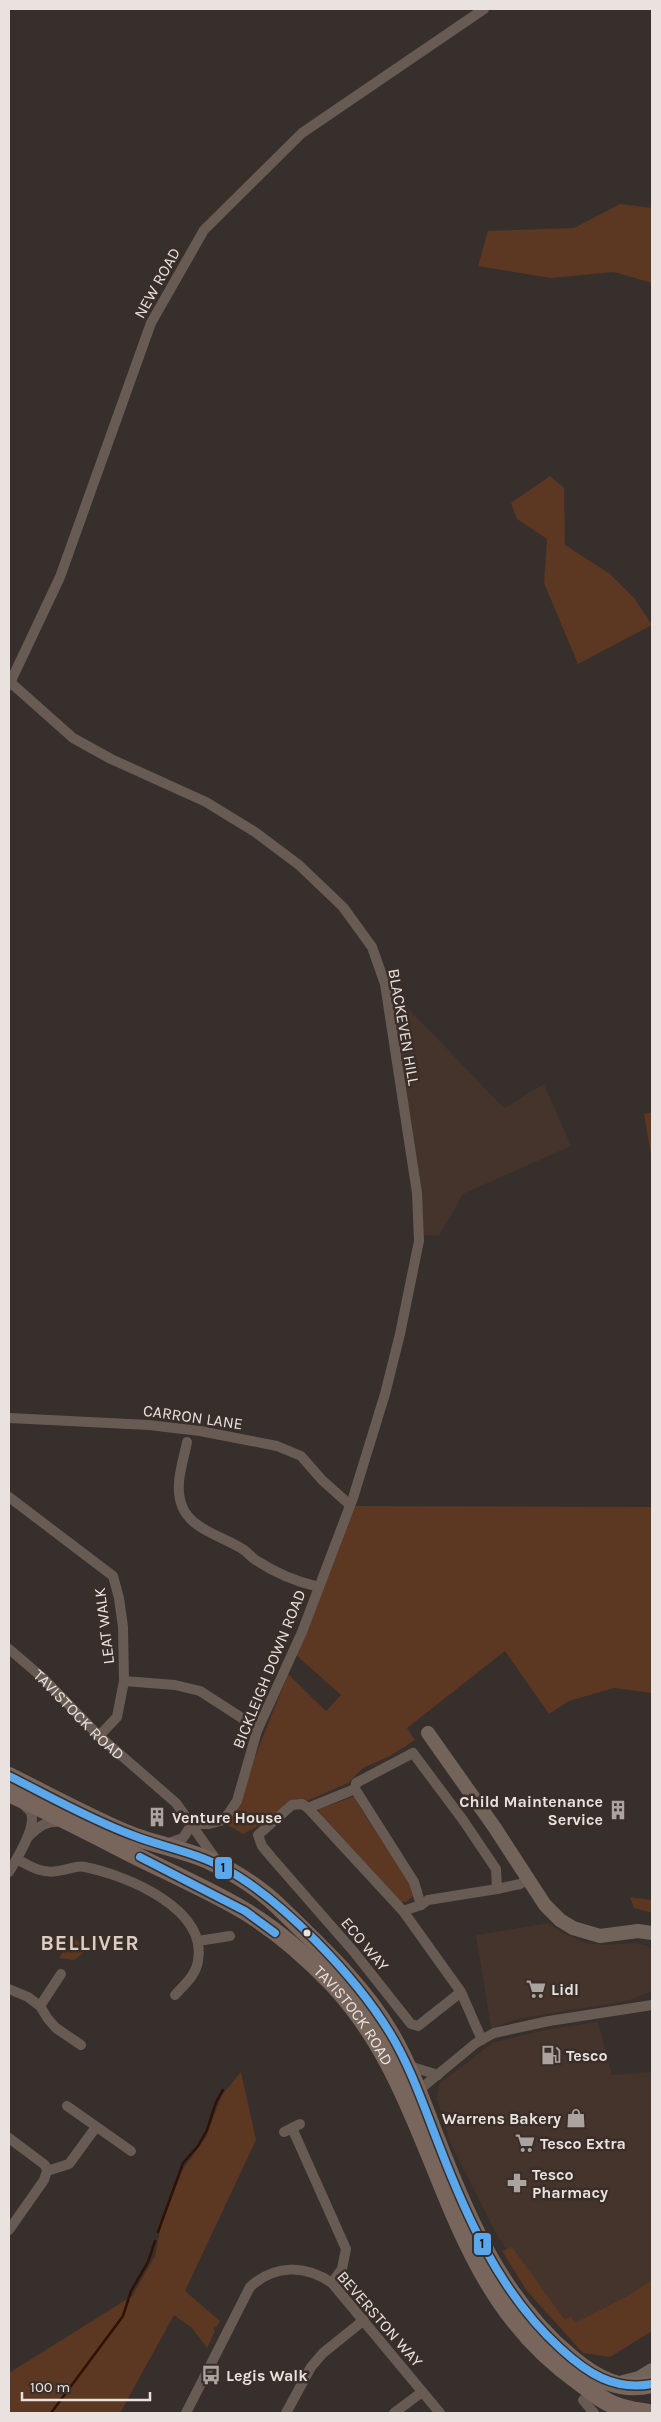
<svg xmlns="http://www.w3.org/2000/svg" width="661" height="2422" viewBox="0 0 661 2422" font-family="Karla,sans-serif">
	<rect width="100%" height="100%" fill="#362f2c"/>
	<g fill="#45342c">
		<polygon points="405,1005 504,1108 544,1084 571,1146 463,1194 439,1236 423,1235 392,1007"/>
		<polygon points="548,1923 563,1933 586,1943 606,1945 635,1943 647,1946 652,1949 652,1991 627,2001 522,2018 491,2028 476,1935"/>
		<polygon points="598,2022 612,2075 652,2072 652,2280 619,2303 569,2328 540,2296 498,2237 450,2142 437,2099 439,2084 492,2043 549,2029"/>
	</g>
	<g fill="#5c3722">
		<polygon points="620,204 652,208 652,283 614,272 551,278 478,266 488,231 574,228"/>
		<polygon points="550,476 564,488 565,545 610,574 635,599 652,625 578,664 544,583 547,539 517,519 511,503"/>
		<polygon points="652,1112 652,1161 644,1114"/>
		<polygon points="352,1506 652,1507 652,1693 614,1688 569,1701 549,1714 505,1651 407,1728 415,1740 390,1756 363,1768 348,1783 302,1803 243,1834 224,1823 233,1812 288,1674 326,1711 341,1695 296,1655"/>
		<polygon points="355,1796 359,1806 414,1890 413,1896 406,1902 401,1902 319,1812 319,1809"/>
		<polygon points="630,1897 652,1900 652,1913 634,1908"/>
		<polygon points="73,1937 88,1949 74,1960 59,1958"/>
		<polygon points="241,2072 256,2140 185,2291 220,2321 216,2328 215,2326 213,2328 215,2331 207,2348 192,2328 174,2315 120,2413 9,2413 9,2373 132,2296 155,2256 161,2225 183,2169 206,2137 222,2095"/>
		<polygon points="512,2247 565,2320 571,2316 575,2323 628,2296 652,2280 652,2331 610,2357 583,2353 527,2291 502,2251"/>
	</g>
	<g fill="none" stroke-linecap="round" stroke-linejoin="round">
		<g stroke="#311104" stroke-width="2.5">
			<polyline points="158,2232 183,2163 198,2146 207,2130 216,2102 223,2090"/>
			<polyline points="51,2413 123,2316 131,2291 148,2262 155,2241"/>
		</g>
		<g stroke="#685b53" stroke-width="10">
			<polyline points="10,682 73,738 111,759 206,802 255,832 299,865 343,907 372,947 385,984 417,1193 419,1241 400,1334 385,1394 353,1498 302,1632 257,1731 237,1801 224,1820 209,1824 192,1824"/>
			<polyline points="9,685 60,577 151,323 204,230 302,133 484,9"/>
			<polyline points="9,1418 149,1425 200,1431 277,1446 301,1456 322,1480 350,1505"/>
			<path d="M187,1442C183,1463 174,1485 182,1506C191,1530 225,1537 244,1550C249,1554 253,1559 259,1562C277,1574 298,1582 319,1587"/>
			<polyline points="9,1497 113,1576 119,1598 123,1627 124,1681 117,1717 99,1736"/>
			<path id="s1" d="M9,1649L43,1678L99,1736L176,1803L217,1861"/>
			<polyline points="124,1681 175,1685 200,1691 245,1720"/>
			<polyline points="355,1789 356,1783 413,1753 463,1820 496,1869 497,1889 428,1900 421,1905 403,1911"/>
			<polyline points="355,1789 414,1882 421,1905"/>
			<polyline points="308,1808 355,1789"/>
			<path d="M28,1837C38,1827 46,1820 61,1822"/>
			<polyline points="166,1844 183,1838 192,1824"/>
			<path d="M17,1859C32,1868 45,1875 63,1870C70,1869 78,1865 85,1867C125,1875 208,1908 198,1961C196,1975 184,1985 175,1995"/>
			<path d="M9,1872C16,1860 37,1827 31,1813C30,1810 26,1807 23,1804"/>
			<polyline points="497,1889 520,1884 528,1879"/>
			<polyline points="198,1941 230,1936"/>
			<polyline points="9,1989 28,1997 40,2006 48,2019 56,2028 81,2045"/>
			<polyline points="461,1992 418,2026 411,2024 354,1952 272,1858 262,1846 258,1835 292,1805 302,1804 308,1808 403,1911 461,1992 482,2040"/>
			<polyline points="40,2006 61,1974"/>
			<polyline points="406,2065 438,2075"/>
			<polyline points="413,2090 417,2091 424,2086 476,2043 494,2033 549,2021 652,2005"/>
			<polyline points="67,2106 131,2151"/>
			<polyline points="292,2128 346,2249 342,2269 332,2283"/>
			<polyline points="284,2132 300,2124"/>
			<polyline points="9,2138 45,2165 47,2171 44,2180 9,2230"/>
			<polyline points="47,2171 69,2164 96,2127"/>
			<polyline points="583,2400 594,2413"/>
			<path d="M186,2413L250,2287C275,2264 305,2265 332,2283L440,2413"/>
			<polyline points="286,2413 311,2367 323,2353 364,2320"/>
			<polyline points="394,2413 422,2392"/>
		</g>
		<g stroke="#73645b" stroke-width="14">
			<polyline points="428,1733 495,1828 545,1905 560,1920 573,1928 600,1936 638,1931 652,1933"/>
			<polyline points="623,2382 639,2378 652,2370"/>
		</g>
		<g stroke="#78665c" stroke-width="18">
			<path d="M9,1776C47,1795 84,1815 123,1832C150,1844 180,1848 208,1860C232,1871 259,1888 278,1906C318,1945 362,1985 390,2033C410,2067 423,2105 437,2141C468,2222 503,2302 571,2358C596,2379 620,2392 652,2384"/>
			<path id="s2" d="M9,1793C50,1812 90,1832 130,1853C168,1872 207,1889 243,1910C275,1929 307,1957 333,1984C444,2102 436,2282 578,2381C589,2389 603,2402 617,2406C627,2410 638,2411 649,2413"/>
		</g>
		<defs>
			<g id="bus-1">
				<path d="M9,1776C49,1796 89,1819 132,1835C162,1847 195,1852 224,1868C282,1899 356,1977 390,2033C410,2066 423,2104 437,2140C466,2216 499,2292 560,2348C587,2373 614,2391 652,2384"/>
				<polyline points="140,1857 245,1911 275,1933"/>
			</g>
		</defs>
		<use href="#bus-1" stroke="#3a2e28" stroke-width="11"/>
		<use href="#bus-1" stroke="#5aa8eb" stroke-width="8"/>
	</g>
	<defs>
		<symbol id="building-bare" viewBox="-9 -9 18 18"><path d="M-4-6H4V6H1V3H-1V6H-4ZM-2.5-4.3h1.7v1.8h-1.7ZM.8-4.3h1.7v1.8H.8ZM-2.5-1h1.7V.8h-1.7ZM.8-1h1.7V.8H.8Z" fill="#aba3a0" stroke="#3a2e28" stroke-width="2.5" paint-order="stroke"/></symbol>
		<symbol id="supermarket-bare" viewBox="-9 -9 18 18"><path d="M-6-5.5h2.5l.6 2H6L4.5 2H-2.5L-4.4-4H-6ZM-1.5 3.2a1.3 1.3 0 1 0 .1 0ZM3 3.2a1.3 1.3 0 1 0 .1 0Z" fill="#aba3a0" stroke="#3a2e28" stroke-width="2.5" paint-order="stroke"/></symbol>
		<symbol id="fuel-bare" viewBox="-9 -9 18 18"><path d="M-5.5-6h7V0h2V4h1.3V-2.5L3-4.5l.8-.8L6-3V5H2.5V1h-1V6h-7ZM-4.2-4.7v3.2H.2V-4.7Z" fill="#aba3a0" stroke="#3a2e28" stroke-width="2.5" paint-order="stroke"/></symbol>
		<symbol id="shop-bare" viewBox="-9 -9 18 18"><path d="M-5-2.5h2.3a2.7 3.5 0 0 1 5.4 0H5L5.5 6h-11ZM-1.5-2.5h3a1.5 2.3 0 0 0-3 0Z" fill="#aba3a0" stroke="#3a2e28" stroke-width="2.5" paint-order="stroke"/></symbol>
		<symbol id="pharmacy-bare" viewBox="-9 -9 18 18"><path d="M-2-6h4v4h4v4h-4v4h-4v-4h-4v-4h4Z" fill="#aba3a0" stroke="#3a2e28" stroke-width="2.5" paint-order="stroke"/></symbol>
		<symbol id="bus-bare" viewBox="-9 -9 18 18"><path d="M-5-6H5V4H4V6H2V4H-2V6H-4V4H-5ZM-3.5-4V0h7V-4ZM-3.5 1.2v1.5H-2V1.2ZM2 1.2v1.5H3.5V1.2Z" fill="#aba3a0" stroke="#3a2e28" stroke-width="2.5" paint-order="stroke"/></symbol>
	</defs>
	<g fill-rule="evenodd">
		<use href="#building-bare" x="604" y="1796" width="28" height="28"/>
		<use href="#building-bare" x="143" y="1803" width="28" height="28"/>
		<use href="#supermarket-bare" x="522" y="1975" width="28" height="28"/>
		<use href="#fuel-bare" x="537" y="2041" width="28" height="28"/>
		<use href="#shop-bare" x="562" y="2104" width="28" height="28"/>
		<use href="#supermarket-bare" x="511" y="2129" width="28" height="28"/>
		<use href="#pharmacy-bare" x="503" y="2169" width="28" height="28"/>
		<use href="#bus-bare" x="197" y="2361" width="28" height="28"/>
	</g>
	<circle fill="#eae2de" stroke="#3a2e28" stroke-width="2" cx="307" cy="1933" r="4.5"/>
	<g text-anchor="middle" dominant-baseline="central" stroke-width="5" stroke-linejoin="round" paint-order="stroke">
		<g font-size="16" fill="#eae2de" stroke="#3a2e28">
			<text transform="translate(157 283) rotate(-61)">NEW ROAD</text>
			<text transform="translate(404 1027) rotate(80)">BLACKEVEN HILL</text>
			<text transform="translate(193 1417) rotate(8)">CARRON LANE</text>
			<text transform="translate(104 1626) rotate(-97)">LEAT WALK</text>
			<text transform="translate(269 1669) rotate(-68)">BICKLEIGH DOWN ROAD</text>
			<text stroke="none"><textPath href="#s1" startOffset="96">TAVISTOCK ROAD</textPath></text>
			<text transform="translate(365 1944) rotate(50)">ECO WAY</text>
			<text stroke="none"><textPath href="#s2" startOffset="416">TAVISTOCK ROAD</textPath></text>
			<text transform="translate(380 2319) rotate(49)">BEVERSTON WAY</text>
		</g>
		<g font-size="16" font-weight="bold" fill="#eae2de" stroke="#3a2e28" text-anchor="start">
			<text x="603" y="1801" text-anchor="end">Child Maintenance<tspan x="603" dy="18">Service</tspan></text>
			<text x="172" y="1817">Venture House</text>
			<text x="551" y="1989">Lidl</text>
			<text x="566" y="2055">Tesco</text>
			<text x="561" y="2118" text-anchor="end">Warrens Bakery</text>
			<text x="540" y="2143">Tesco Extra</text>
			<text x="532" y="2174">Tesco<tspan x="532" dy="18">Pharmacy</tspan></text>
			<text x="226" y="2375">Legis Walk</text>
		</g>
		<g font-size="21" font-weight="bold" letter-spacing="1" fill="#ddcdc5" stroke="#3a2e28">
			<text x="90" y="1943">BELLIVER</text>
		</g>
	</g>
	<g stroke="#3a2e28" stroke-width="2">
		<rect x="214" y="1856" width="19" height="24" rx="5" fill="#5aa8eb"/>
		<rect x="473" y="2232" width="19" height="24" rx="5" fill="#5aa8eb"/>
	</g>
	<g font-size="14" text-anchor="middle" font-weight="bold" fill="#111">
		<text x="223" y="1872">1</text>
		<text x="482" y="2248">1</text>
	</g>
	<rect width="661" height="2422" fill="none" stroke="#eae2de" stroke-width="20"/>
	<path d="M22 2392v8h128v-8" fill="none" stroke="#eae2de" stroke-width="2.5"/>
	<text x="30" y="2392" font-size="15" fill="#eae2de" stroke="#3a2e28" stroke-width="4" paint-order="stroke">100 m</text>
</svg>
